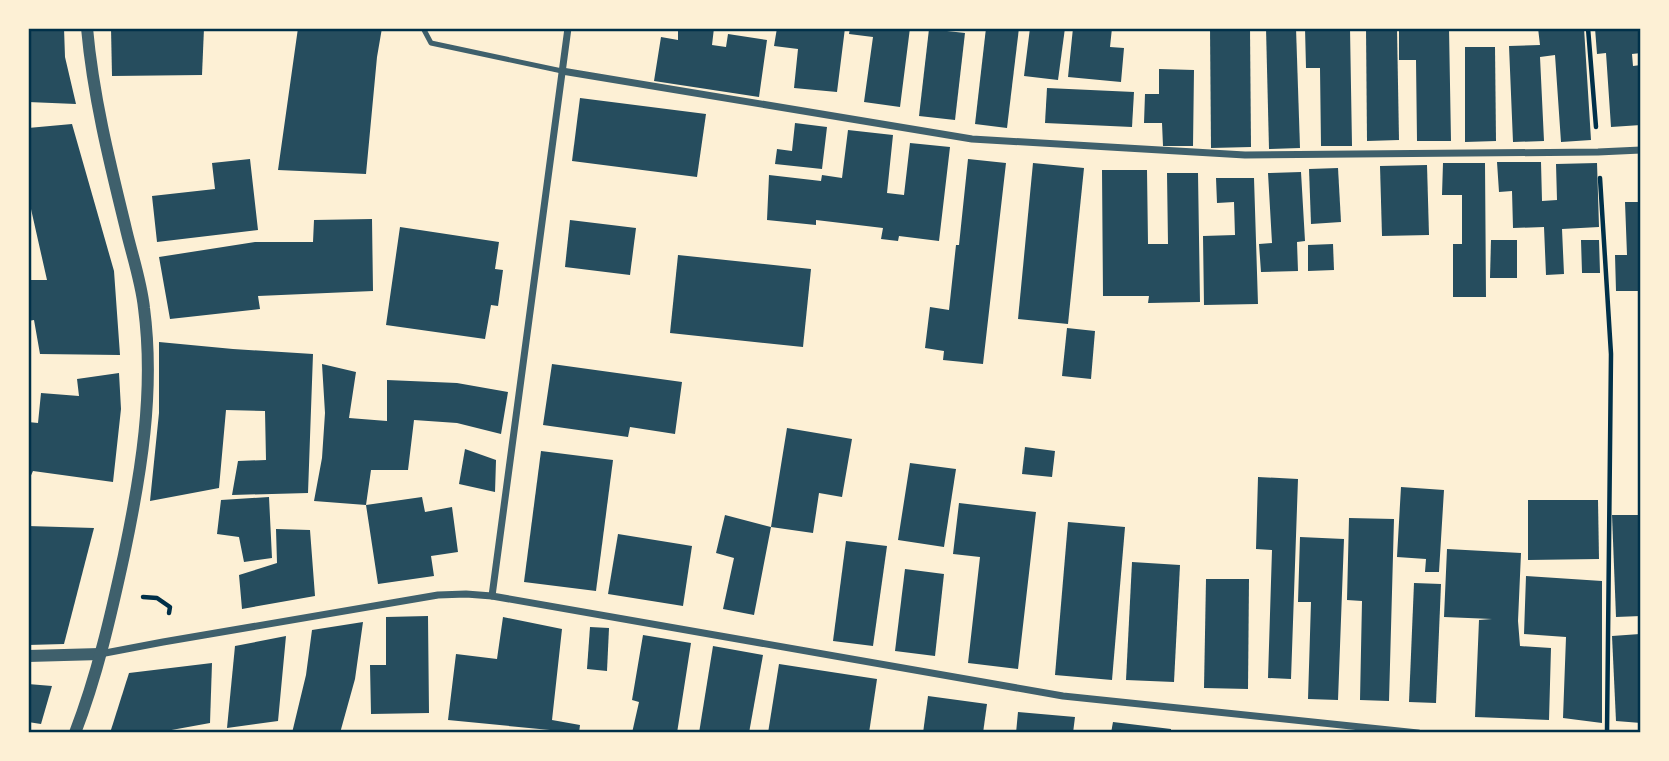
<svg xmlns="http://www.w3.org/2000/svg" width="1669" height="761" viewBox="0 0 1669 761" font-family="'Asap Condensed',sans-serif">
	<rect width="100%" height="100%" fill="#fdf0d5"/>
	<g fill="#264d5e">
		<polygon points="28,28 64,28 65,57 76,104 28,102"/>
		<polygon points="111,28 204,28 202,75 112,76"/>
		<polygon points="298,28 382,28 377,57 366,174 278,170"/>
		<polygon points="678,28 714,28 712,45 726,47 728,34 767,40 759,97 654,81 661,37 678,40"/>
		<polygon points="777,28 845,28 837,92 794,88 798,49 774,46"/>
		<polygon points="850,28 910,28 900,107 864,102 873,37 849,34"/>
		<polygon points="986,28 1019,28 1007,128 975,124"/>
		<polygon points="1030,28 1065,28 1058,80 1024,76"/>
		<polygon points="1073,28 1112,28 1110,47 1124,48 1121,82 1068,77"/>
		<polygon points="1210,28 1250,28 1251,147 1211,148"/>
		<polygon points="1266,28 1296,28 1300,148 1269,149"/>
		<polygon points="1305,28 1350,28 1352,146 1321,146 1320,68 1306,68"/>
		<polygon points="1366,28 1397,28 1399,140 1367,141"/>
		<polygon points="1399,28 1449,28 1451,141 1417,141 1416,60 1399,60"/>
		<polygon points="1538,28 1584,28 1591,140 1561,142 1555,55 1540,57 1544,141 1513,142 1509,46 1540,45"/>
		<polygon points="1595,28 1641,28 1641,53 1632,54 1633,66 1641,65 1641,125 1611,127 1606,53 1597,54"/>
		<polygon points="929,29 965,33 955,120 919,116"/>
		<polygon points="1465,47 1495,47 1496,141 1465,142"/>
		<polygon points="1159,69 1194,70 1193,146 1163,146 1162,123 1144,123 1145,94 1159,94"/>
		<polygon points="1047,88 1134,92 1132,127 1045,123"/>
		<polygon points="580,98 706,114 697,177 572,161"/>
		<polygon points="795,123 827,127 822,169 775,164 777,149 792,151"/>
		<polygon points="72,124 114,271 120,355 40,354 34,320 28,321 28,280 47,280 31,209 28,209 28,128"/>
		<polygon points="848,130 893,135 887,193 904,195 910,143 950,147 939,241 899,236 898,241 881,239 883,228 816,220 816,225 767,220 769,175 821,181 822,175 842,178"/>
		<polygon points="250,159 258,230 157,242 152,196 215,189 212,163"/>
		<polygon points="968,159 1006,163 983,364 943,360 944,351 925,348 930,307 949,310 956,245 959,245"/>
		<polygon points="1497,162 1541,162 1542,201 1557,200 1556,164 1597,163 1599,227 1562,229 1564,274 1546,275 1544,227 1513,228 1512,191 1499,192"/>
		<polygon points="1033,163 1084,168 1068,324 1018,319"/>
		<polygon points="1443,163 1485,163 1486,297 1453,297 1453,244 1462,244 1462,195 1442,195"/>
		<polygon points="1427,165 1429,235 1382,236 1380,166"/>
		<polygon points="1338,168 1341,222 1311,224 1309,169"/>
		<polygon points="1102,170 1147,170 1148,244 1168,244 1167,173 1198,173 1200,302 1148,303 1149,296 1103,296"/>
		<polygon points="1301,172 1305,241 1297,242 1298,271 1261,272 1259,244 1272,243 1268,173"/>
		<polygon points="1216,178 1254,178 1258,304 1204,305 1203,236 1235,235 1234,202 1217,203"/>
		<polygon points="1625,202 1641,202 1641,291 1616,291 1615,255 1627,255"/>
		<polygon points="372,219 373,291 258,296 260,309 170,319 159,257 255,242 313,242 314,220"/>
		<polygon points="570,220 636,228 630,275 565,267"/>
		<polygon points="400,227 499,242 495,269 503,270 498,306 491,305 485,339 386,325"/>
		<polygon points="1491,240 1517,240 1517,278 1490,278"/>
		<polygon points="1581,240 1599,240 1600,273 1582,273"/>
		<polygon points="1333,244 1334,270 1308,271 1308,245"/>
		<polygon points="678,255 811,269 803,347 670,333"/>
		<polygon points="1067,328 1095,331 1091,379 1062,376"/>
		<polygon points="159,342 233,349 313,354 308,493 232,495 238,461 266,460 265,411 226,410 219,488 150,501 159,413"/>
		<polygon points="322,364 356,372 349,418 387,421 387,380 457,383 508,392 501,434 457,423 414,420 408,470 371,470 366,505 314,501 322,458 325,413"/>
		<polygon points="552,364 682,382 675,434 630,427 628,437 543,425"/>
		<polygon points="119,373 121,409 113,482 33,471 28,482 28,422 38,423 41,393 79,396 77,379"/>
		<polygon points="787,428 852,439 842,497 819,493 813,533 771,527 754,615 723,609 734,558 716,553 725,515 771,527"/>
		<polygon points="1025,447 1055,451 1052,477 1022,474"/>
		<polygon points="465,449 496,460 495,492 459,484"/>
		<polygon points="541,451 613,460 596,591 524,582"/>
		<polygon points="910,463 956,469 944,547 898,540"/>
		<polygon points="1258,477 1298,479 1291,679 1268,678 1272,550 1256,549"/>
		<polygon points="1401,487 1444,490 1439,572 1425,572 1426,559 1397,557"/>
		<polygon points="269,497 272,558 244,562 239,537 217,534 221,500"/>
		<polygon points="422,497 425,512 452,507 458,552 431,556 434,576 378,584 366,505"/>
		<polygon points="1528,500 1598,500 1599,559 1528,560"/>
		<polygon points="959,503 1036,512 1018,669 968,663 980,557 953,554"/>
		<polygon points="1612,515 1641,515 1641,616 1616,617"/>
		<polygon points="1349,518 1394,519 1389,701 1360,700 1362,601 1347,600"/>
		<polygon points="1068,522 1125,527 1112,680 1055,675"/>
		<polygon points="28,526 94,528 64,644 28,645"/>
		<polygon points="276,529 310,530 315,596 242,609 239,575 277,563"/>
		<polygon points="618,534 692,546 683,606 608,594"/>
		<polygon points="1300,537 1344,539 1338,700 1308,699 1311,602 1298,602"/>
		<polygon points="846,541 887,546 873,646 833,641"/>
		<polygon points="1447,549 1521,553 1518,621 1520,646 1551,648 1549,720 1475,717 1479,620 1492,619 1444,617"/>
		<polygon points="1132,562 1180,565 1174,682 1126,680"/>
		<polygon points="905,569 944,574 935,656 895,651"/>
		<polygon points="1526,576 1602,581 1602,723 1563,718 1566,637 1524,634"/>
		<polygon points="1206,579 1249,579 1248,689 1204,688"/>
		<polygon points="1414,583 1441,584 1436,703 1409,702"/>
		<polygon points="428,616 429,713 371,714 370,665 386,665 386,617"/>
		<polygon points="503,617 562,629 552,720 580,725 579,733 550,733 550,730 448,720 456,654 497,659"/>
		<polygon points="363,622 355,679 340,733 292,733 306,675 312,630"/>
		<polygon points="590,627 609,628 607,671 587,669"/>
		<polygon points="1640,634 1641,723 1616,721 1612,636"/>
		<polygon points="643,635 691,643 677,733 632,733 639,702 632,700"/>
		<polygon points="286,636 278,721 227,728 235,646"/>
		<polygon points="713,646 763,655 749,733 699,733"/>
		<polygon points="212,663 210,723 155,733 110,733 129,673"/>
		<polygon points="779,664 877,679 869,733 768,733"/>
		<polygon points="28,684 52,686 41,724 28,722"/>
		<polygon points="928,696 987,704 983,733 923,733"/>
		<polygon points="1018,712 1075,717 1073,733 1016,733"/>
		<polygon points="1113,722 1171,729 1171,733 1111,733"/>
	</g>
	<g fill="none" stroke-linecap="round" stroke-linejoin="round">
		<g stroke="#003049" stroke-width="4.5">
			<polyline points="1588,28 1596,127"/>
			<polyline points="1600,178 1611,354 1607,733"/>
			<polyline points="143,597 157,598 170,607 169,613"/>
		</g>
		<polyline stroke="#3f606c" stroke-width="5" points="423,28 431,43 562,71"/>
		<g stroke="#3f606c" stroke-width="7">
			<polyline points="562,71 972,139 1245,155 1598,152 1641,150"/>
			<polyline points="492,596 568,28"/>
			<polyline points="100,654 163,642 438,595 466,594 492,596 1063,696 1418,733"/>
		</g>
		<g stroke="#3f606c" stroke-width="12">
			<polyline points="28,656 100,654"/>
			<path d="M75,733C97,676 111,615 124,555C141,474 155,391 144,308C141,280 131,252 125,225C109,160 93,95 87,28"/>
		</g>
	</g>
	<rect width="1669" height="761" fill="none" stroke="#fdf0d5" stroke-width="60"/>
	<rect x="30" y="30" width="1609" height="701" fill="none" stroke="#003049" stroke-width="2.5"/>
</svg>
